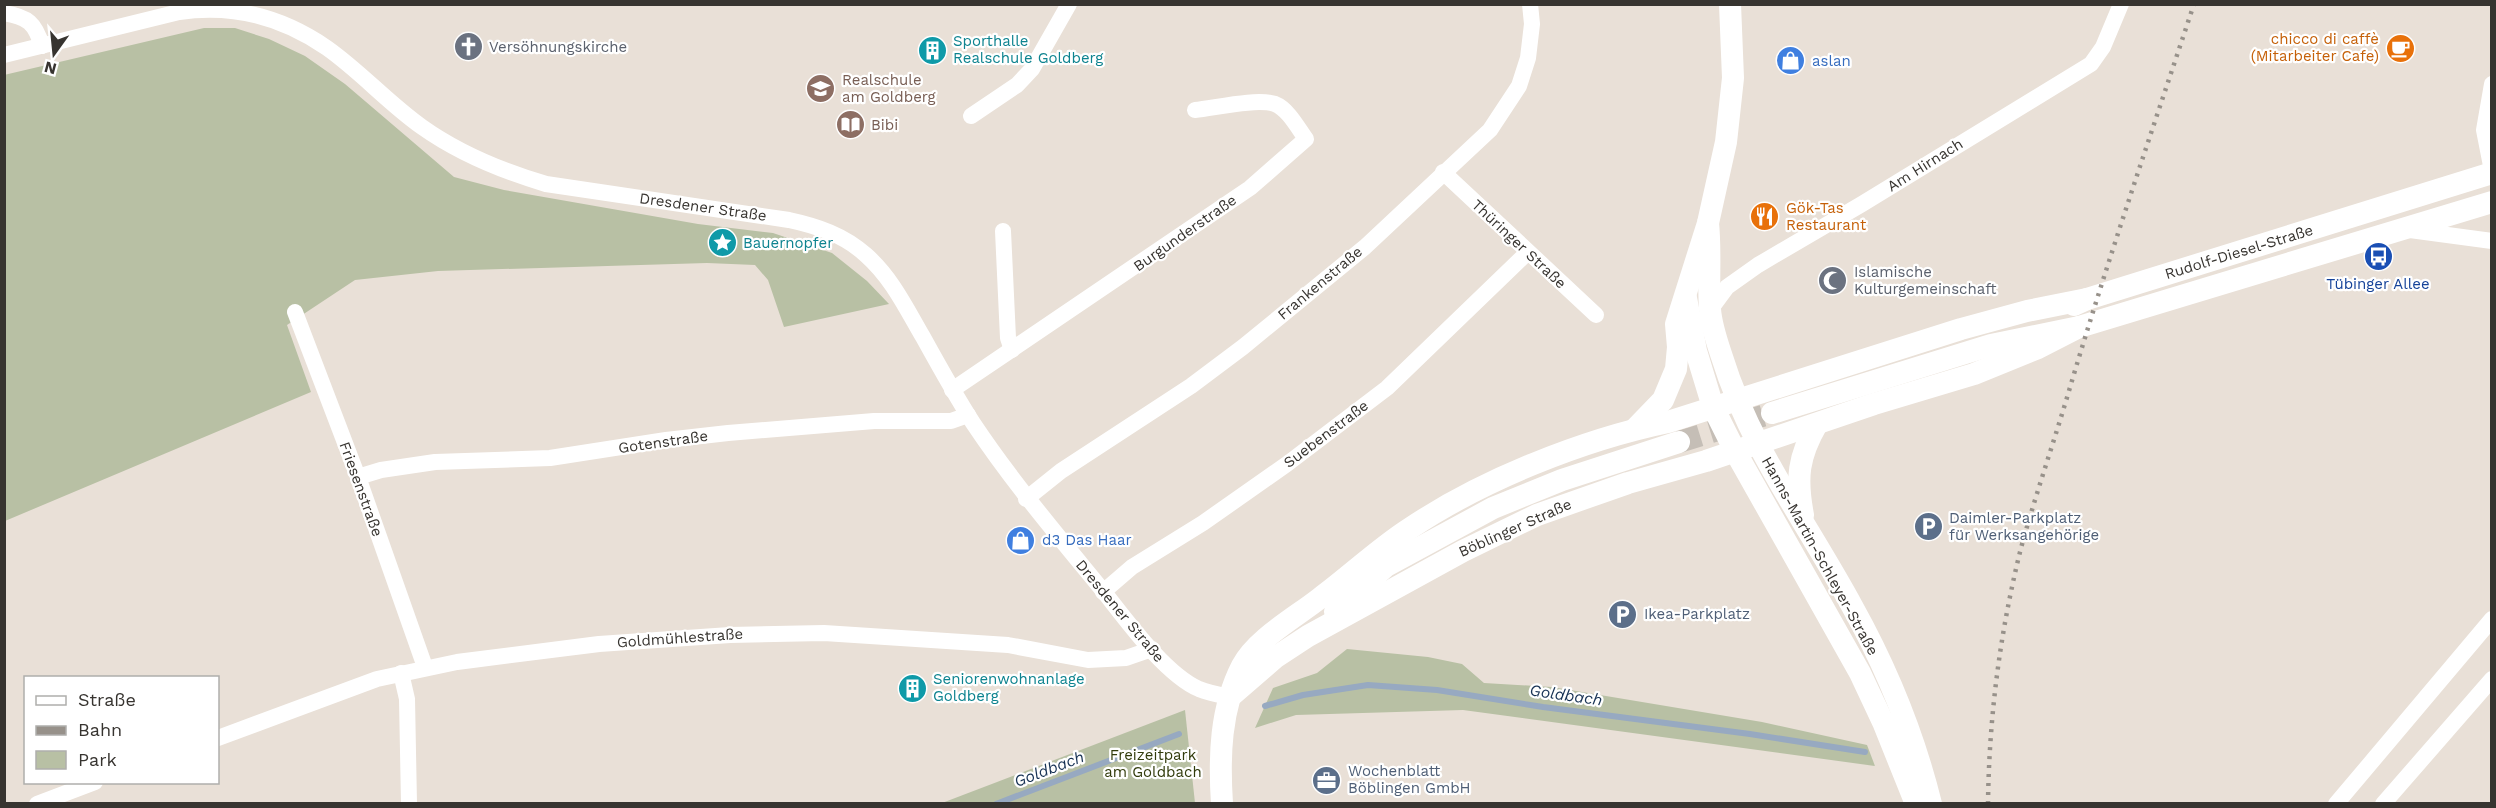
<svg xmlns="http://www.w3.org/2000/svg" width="2496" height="808" viewBox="0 0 2496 808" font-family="'Work Sans',sans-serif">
	<rect width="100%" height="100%" fill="#e9e0d7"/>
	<g fill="#b8c0a4">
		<polygon points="204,28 235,28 269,39 305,56 345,84 454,177 504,190 698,224 773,233 832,253 867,281 889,304 784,327 768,280 755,265 707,263 438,271 355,280 287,325 311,392 5,521 4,75"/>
		<polygon points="1347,649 1428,657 1462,664 1484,683 1552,687 1762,722 1867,745 1875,766 1463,710 1296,715 1255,728 1273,688 1317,673"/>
		<polygon points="1185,710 1195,803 942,803"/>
	</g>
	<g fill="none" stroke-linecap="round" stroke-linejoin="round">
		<g stroke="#97a9c1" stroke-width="6">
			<polyline points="1265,706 1303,695 1368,685 1437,690 1543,707 1750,734 1865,752"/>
			<polyline points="996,804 1179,734"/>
		</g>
		<polyline stroke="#c5beb6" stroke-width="22" stroke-dasharray="22 11" stroke-linecap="butt" points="1679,442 1772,413"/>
		<g stroke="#fff" stroke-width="16">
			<path d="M4,13C28,17 35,23 42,46"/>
			<path d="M4,55L179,12C233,4 282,17 327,48C361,72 388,103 422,127C460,154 502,171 546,184L789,220C817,226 844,235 866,255C892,278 906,308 923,337C939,366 955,395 973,423C1013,483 1059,537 1104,592C1127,621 1165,674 1199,689C1209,693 1220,695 1230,697"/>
			<polyline points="2492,84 2484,130 2492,171"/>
			<polyline points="971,116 1017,85 1032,69 1069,4"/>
			<polyline points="1443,172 1596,315"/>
			<polyline points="2410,230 2492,241"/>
			<polyline points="1003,231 1008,338 1012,350"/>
			<polyline points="1710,310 1727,287 1758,265 1862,204 2091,64 2103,47 2121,4"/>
			<polyline points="295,312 358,477 425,667"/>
			<path d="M952,390L1250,188L1306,139C1298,128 1288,109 1275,104C1256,98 1215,108 1195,110"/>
			<polyline points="358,477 381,470 435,462 550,458 666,440 728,433 874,421 951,421 968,415"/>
			<polyline points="1026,499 1061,471 1191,386 1243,347 1365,247 1490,130 1519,86 1528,58 1532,24 1530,4"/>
			<polyline points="1103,592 1132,567 1203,523 1287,464 1387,388 1528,252"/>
			<polyline points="401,673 407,699 409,804"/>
			<polyline points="218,738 377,679 457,662 599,644 730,635 824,633 1008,645 1088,660 1126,658 1152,649"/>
			<polyline points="37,804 95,782"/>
			<polyline points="2336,804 2492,619"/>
			<polyline points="2383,804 2492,679"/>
		</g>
		<g stroke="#fff" stroke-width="22">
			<path d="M1708,223C1711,251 1708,280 1710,309C1711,325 1717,342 1722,357C1750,448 1807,523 1852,606C1886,667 1914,735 1931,804"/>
			<polyline points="1686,298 1696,351 1713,407 1735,451 1860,673 1883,722 1916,804"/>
			<polyline points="2074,305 2087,299 2492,173"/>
			<polyline points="1772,413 1991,345 2079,327 2492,202"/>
			<polyline points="1635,429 1663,400 1676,369 1678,347 1676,324 1708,223 1726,142 1733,78 1730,4"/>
			<path d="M1803,515C1796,478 1798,457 1817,424"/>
			<polyline points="1335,612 1386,566 1493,508 1562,480 1679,442"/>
			<polyline points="1231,696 1276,657 1308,636 1463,551 1537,515 1628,483 1706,461 1874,404 1974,374 2038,348 2079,327"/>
			<path d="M1222,804C1219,757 1220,709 1242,666C1256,639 1296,617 1320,598C1350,576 1378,549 1409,529C1482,480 1582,440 1668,422L1961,329L2027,311L2087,299"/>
		</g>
		<path stroke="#97918a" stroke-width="4.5" stroke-dasharray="3 6" stroke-linecap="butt" d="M1988,804C1989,717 2000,632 2021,548C2036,493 2055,439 2071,384C2109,256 2152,131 2194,4"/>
	</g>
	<defs>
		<symbol id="church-disc" viewBox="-11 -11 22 22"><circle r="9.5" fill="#6b7280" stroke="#fff"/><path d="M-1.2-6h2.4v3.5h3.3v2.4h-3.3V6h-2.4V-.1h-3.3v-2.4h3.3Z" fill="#fff"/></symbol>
		<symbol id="cafe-disc" viewBox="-11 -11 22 22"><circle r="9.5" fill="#e8710a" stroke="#fff"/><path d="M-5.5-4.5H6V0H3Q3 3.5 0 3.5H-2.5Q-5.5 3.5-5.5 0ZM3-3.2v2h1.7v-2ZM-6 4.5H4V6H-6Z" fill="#fff"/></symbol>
		<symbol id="building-disc" viewBox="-11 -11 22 22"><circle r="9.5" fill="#0f9aa8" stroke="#fff"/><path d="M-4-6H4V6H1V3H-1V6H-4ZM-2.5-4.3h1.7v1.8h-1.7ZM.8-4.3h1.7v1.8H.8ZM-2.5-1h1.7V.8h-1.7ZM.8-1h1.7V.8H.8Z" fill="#fff"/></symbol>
		<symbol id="shop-disc" viewBox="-11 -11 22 22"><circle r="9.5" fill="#3f7fe0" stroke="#fff"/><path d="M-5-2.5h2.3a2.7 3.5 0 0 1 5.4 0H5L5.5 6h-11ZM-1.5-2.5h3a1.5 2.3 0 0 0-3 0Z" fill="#fff"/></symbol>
		<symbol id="school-disc" viewBox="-11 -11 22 22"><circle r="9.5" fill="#8d6e63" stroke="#fff"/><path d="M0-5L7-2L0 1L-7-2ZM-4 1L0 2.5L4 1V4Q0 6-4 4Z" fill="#fff"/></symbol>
		<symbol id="library-disc" viewBox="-11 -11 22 22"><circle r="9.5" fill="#8d6e63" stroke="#fff"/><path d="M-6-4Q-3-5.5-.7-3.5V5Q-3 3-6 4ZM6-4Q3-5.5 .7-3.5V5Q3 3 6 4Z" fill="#fff"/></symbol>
		<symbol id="restaurant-disc" viewBox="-11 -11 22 22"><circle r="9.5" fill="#e8710a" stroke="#fff"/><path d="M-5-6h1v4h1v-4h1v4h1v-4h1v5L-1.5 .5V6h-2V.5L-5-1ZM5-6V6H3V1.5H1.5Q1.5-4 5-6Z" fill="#fff"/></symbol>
		<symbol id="sight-disc" viewBox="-11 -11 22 22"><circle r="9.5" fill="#0f9aa8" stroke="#fff"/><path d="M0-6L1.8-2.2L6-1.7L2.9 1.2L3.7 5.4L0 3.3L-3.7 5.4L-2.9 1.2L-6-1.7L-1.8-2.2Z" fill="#fff"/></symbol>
		<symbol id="bus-disc" viewBox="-11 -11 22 22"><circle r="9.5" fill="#1a4fb4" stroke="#fff"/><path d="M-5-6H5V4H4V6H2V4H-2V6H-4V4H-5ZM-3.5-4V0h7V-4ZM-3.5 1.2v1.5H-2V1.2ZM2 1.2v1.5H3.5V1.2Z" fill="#fff"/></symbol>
		<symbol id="mosque-disc" viewBox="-11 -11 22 22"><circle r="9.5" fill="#6b7280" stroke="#fff"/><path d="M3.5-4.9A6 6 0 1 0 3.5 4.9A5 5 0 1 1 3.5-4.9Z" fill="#fff"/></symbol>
		<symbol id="parking-disc" viewBox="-11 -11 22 22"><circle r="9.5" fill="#5c6f8a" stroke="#fff"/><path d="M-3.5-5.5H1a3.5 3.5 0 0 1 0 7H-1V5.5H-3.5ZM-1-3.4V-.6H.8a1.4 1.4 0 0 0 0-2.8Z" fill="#fff"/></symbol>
		<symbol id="office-disc" viewBox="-11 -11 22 22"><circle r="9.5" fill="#5c6f8a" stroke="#fff"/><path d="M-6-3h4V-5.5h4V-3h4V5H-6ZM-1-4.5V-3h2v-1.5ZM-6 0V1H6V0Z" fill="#fff"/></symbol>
	</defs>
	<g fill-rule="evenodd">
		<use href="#church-disc" x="452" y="30" width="33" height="33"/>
		<use href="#cafe-disc" x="2384" y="32" width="33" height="33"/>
		<use href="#building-disc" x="916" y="34" width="33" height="33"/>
		<use href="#shop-disc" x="1774" y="44" width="33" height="33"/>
		<use href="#school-disc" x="804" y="72" width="33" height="33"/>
		<use href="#library-disc" x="834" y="108" width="33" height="33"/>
		<use href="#restaurant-disc" x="1748" y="200" width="33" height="33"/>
		<use href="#sight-disc" x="706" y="226" width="33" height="33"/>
		<use href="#bus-disc" x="2362" y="240" width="33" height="33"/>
		<use href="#mosque-disc" x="1816" y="264" width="33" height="33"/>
		<use href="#parking-disc" x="1912" y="510" width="33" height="33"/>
		<use href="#shop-disc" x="1004" y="524" width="33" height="33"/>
		<use href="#parking-disc" x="1606" y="598" width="33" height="33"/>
		<use href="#building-disc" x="896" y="672" width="33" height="33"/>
		<use href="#office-disc" x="1310" y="764" width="33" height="33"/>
	</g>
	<g text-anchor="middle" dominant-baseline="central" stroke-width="4.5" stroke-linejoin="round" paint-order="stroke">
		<g font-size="15" fill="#c56008" stroke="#fff" text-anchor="end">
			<text x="2379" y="39">chicco di caffè<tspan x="2379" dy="17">(Mitarbeiter Cafe)</tspan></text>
			<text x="1786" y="208" text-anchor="start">Gök-Tas<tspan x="1786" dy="17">Restaurant</tspan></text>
		</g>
		<g font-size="15" fill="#0d838f" stroke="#fff" text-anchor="start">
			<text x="953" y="41">Sporthalle<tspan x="953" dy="17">Realschule Goldberg</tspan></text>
			<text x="743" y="243">Bauernopfer</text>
			<text x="933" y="679">Seniorenwohnanlage<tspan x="933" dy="17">Goldberg</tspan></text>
		</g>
		<g font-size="15" fill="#5b616d" stroke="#fff" text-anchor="start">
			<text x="489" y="47">Versöhnungskirche</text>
			<text x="1854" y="272">Islamische<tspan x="1854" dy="17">Kulturgemeinschaft</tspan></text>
		</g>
		<g font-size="15" fill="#366cbe" stroke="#fff" text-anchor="start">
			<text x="1812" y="61">aslan</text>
			<text x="1042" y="540">d3 Das Haar</text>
		</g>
		<g font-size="15" fill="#785e54" stroke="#fff" text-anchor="start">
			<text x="842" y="80">Realschule<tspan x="842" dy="17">am Goldberg</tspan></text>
			<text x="871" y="125">Bibi</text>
		</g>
		<g font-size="15" fill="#373430" stroke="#fff">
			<text transform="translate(1925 165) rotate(-32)">Am Hirnach</text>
			<text transform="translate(703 207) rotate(8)">Dresdener Straße</text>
			<text transform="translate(1185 233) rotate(-35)">Burgunderstraße</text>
			<text transform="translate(1519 244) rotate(43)">Thüringer Straße</text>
			<text transform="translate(2239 252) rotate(-17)">Rudolf-Diesel-Straße</text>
			<text transform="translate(1320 283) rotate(-40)">Frankenstraße</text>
			<text transform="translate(1326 434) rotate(-37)">Suebenstraße</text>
			<text transform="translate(663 442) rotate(-8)">Gotenstraße</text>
			<text transform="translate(361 489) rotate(70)">Friesenstraße</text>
			<text transform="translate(1515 528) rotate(-24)">Böblinger Straße</text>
			<text transform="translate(1820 556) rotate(61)">Hanns-Martin-Schleyer-Straße</text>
			<text transform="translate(1120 611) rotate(50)">Dresdener Straße</text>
			<text transform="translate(680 638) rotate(-4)">Goldmühlestraße</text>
		</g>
		<g font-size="15" fill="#164399" stroke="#fff">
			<text x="2378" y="284">Tübinger Allee</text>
		</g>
		<g font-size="15" fill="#4e5e75" stroke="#fff" text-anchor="start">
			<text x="1949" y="518">Daimler-Parkplatz<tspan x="1949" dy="17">für Werksangehörige</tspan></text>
			<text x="1644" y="614">Ikea-Parkplatz</text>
			<text x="1348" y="771">Wochenblatt<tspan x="1348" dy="17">Böblingen GmbH</tspan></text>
		</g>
		<g font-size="15" fill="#313b0b" stroke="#fff">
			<text x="1153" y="755">Freizeitpark<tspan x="1153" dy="17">am Goldbach</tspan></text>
		</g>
		<g font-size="16" font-style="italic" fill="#163153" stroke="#fff">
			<text transform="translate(1566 695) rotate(8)">Goldbach</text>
			<text transform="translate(1049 769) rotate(-21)">Goldbach</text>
		</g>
	</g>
	<rect width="2496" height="808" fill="none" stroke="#373430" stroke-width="12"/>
	<rect x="24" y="676" width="195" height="108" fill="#ffffff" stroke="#afaeac" stroke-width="1.5"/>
	<rect x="36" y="696" width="30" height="9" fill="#ffffff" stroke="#afaeac" stroke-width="1.5"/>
	<text x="78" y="706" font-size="18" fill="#373430">Straße</text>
	<rect x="36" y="726" width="30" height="9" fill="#97918a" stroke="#afaeac" stroke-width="1.5"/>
	<text x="78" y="736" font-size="18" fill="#373430">Bahn</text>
	<rect x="36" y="751" width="30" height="18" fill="#b8c0a4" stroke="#afaeac" stroke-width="1.5"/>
	<text x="78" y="766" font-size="18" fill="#373430">Park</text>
	<g transform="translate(54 54) rotate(195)" stroke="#ffffff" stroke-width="4.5" paint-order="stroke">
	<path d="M0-4.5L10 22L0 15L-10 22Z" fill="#373430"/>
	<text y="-9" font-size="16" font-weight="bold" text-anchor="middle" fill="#373430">N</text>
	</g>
</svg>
